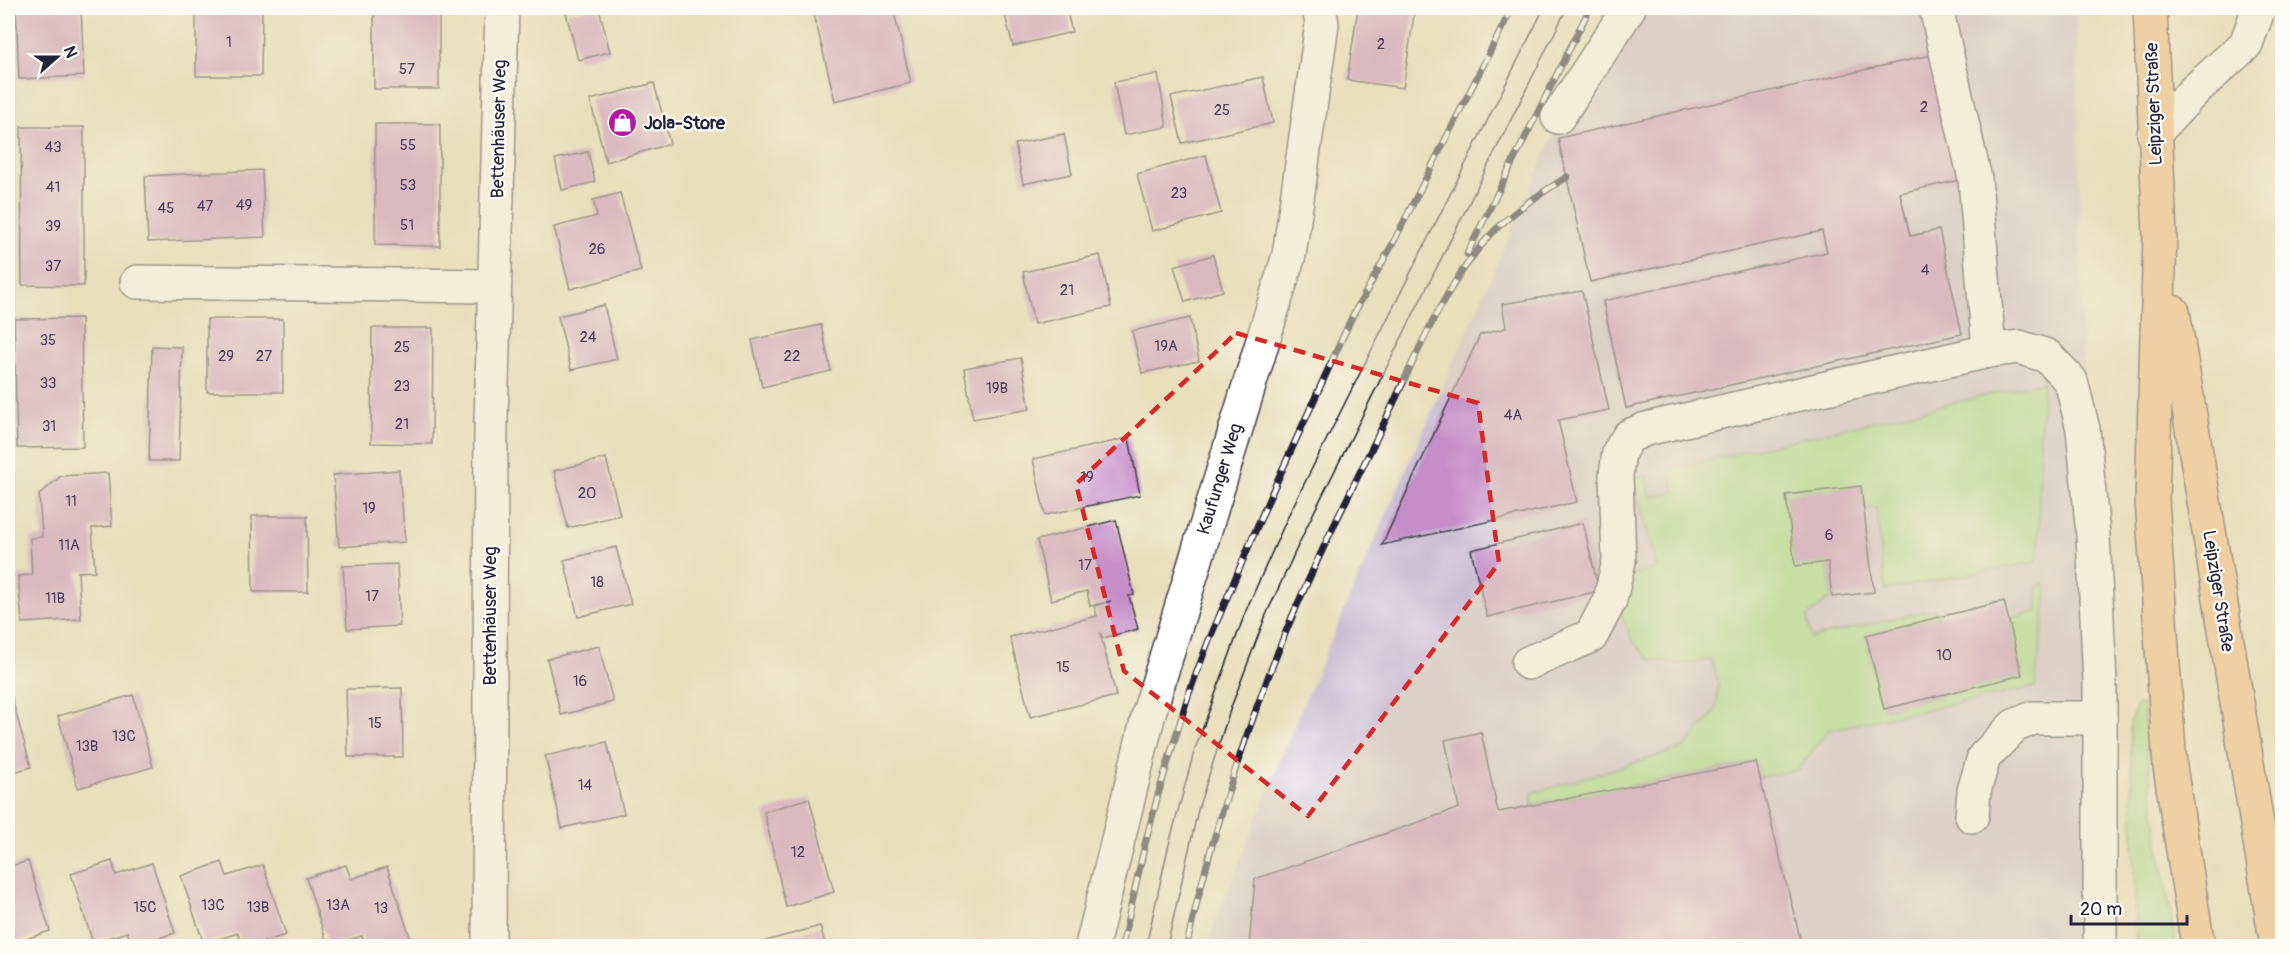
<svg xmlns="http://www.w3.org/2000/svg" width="2290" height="954" viewBox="0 0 2290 954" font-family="Pangolin,sans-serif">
	<rect width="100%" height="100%" fill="#fdfcf7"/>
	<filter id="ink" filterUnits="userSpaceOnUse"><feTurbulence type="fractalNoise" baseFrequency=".0167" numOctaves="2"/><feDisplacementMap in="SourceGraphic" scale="12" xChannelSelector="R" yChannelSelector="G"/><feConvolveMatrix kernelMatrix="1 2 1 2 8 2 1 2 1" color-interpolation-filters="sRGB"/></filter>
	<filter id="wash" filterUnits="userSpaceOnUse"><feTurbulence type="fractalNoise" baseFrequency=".008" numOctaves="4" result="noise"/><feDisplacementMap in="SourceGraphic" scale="24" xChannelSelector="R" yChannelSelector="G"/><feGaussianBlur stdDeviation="1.35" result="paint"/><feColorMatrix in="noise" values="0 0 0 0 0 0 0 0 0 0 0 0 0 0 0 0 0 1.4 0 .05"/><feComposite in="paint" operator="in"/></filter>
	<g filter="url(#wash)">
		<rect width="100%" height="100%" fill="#e9dfbb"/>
		<polygon fill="#ccbed4" points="1618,8 2076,8 2091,748 2086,946 1205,946 1305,700 1547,149"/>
		<g fill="#a2db8e" stroke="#627e64" stroke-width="1.5">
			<polygon points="2043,382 2039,468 2039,546 2036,562 1885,590 1876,508 1864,508 1861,486 1786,495 1795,565 1828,562 1832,597 1807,617 1811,638 1935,609 1939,617 1866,635 1884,709 2022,675 2009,618 2038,611 2037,586 2045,584 2047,589 2035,687 1828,730 1799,769 1760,777 1755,762 1532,805 1532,793 1684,748 1716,711 1718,684 1711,660 1679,663 1649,659 1634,643 1621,614 1622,578 1657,568 1633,478 1646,475 1651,497 1674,492 1669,469"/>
			<polygon points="2143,704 2156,828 2176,946 2136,946 2130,722 2137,705"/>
		</g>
		<g id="blocks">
			<g fill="#c68ec8">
				<polygon points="16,8 81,8 84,76 19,79"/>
				<polygon points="196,8 262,8 261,76 196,76"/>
				<rect x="374" y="8" width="65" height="81"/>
				<polygon points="588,8 599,8 610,52 578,60 566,13"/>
				<polygon points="819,8 893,8 911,83 835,101 813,10"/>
				<polygon points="1003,8 1066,8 1072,32 1013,46"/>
				<polygon points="1358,8 1415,8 1403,88 1347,80"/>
				<polygon points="1932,55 1960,180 1900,193 1910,236 1939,230 1962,334 1626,408 1603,301 1827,252 1822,231 1590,282 1558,138"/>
				<polygon points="1158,74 1167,127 1124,135 1114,82"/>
				<polygon points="1263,77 1273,123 1182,143 1171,97"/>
				<polygon points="654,83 670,144 606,162 590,100"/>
				<polygon points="375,124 440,124 440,246 375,245"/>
				<polygon points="21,127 84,127 84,286 22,285"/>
				<polygon points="1064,134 1072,174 1023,184 1015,144"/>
				<polygon points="588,152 595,182 562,190 555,159"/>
				<polygon points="1206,155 1221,213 1152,231 1137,174"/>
				<polygon points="262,170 265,237 148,242 145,176"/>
				<polygon points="620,193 641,271 570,289 554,227 597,216 593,200"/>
				<polygon points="1100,255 1111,307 1034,324 1023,272"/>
				<polygon points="1213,255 1223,291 1185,302 1174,266"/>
				<polygon points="1582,291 1609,410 1558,420 1577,502 1382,545 1480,335 1506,328 1502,304"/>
				<polygon points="604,305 617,359 571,370 558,316"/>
				<polygon points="81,318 83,447 17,448 14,319"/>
				<polygon points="1190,318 1199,361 1142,373 1132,331"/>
				<rect x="207" y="319" width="76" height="73"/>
				<polygon points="821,325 831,371 762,387 752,340"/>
				<polygon points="372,328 433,328 432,444 371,443"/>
				<polygon points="152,346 182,347 179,461 149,461"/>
				<polygon points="1021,358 1030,409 973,419 964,368"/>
				<polygon points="1129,438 1140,495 1045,515 1033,459"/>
				<polygon points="606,458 620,515 568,528 554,471"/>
				<polygon points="399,470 405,542 339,547 333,475"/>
				<polygon points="108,473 112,526 92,528 95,571 78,572 81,619 22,623 18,576 32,575 30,538 42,537 39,495 61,476"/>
				<polygon points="1861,486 1874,592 1832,597 1828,562 1795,566 1786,495"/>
				<polygon points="252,516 307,516 308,592 253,592"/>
				<polygon points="1116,520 1134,595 1129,596 1138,629 1103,638 1100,632 1116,696 1030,717 1010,637 1097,616 1094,606 1111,601 1090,606 1087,591 1051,600 1037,540"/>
				<polygon points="1583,523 1599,591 1487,617 1471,550"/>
				<polygon points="616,547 631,604 578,617 564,560"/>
				<polygon points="397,564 400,626 347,629 343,566"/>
				<polygon points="2004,601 2022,675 1884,709 1866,635"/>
				<polygon points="599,646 613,702 561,715 547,659"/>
				<polygon points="402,688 403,757 348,757 346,689"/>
				<polygon points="11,695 31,767 8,774 8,696"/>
				<polygon points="133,695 153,767 78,788 58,716"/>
				<polygon points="1481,732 1498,812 1756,762 1802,946 1249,946 1255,879 1459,808 1445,740"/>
				<polygon points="607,742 624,814 562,828 545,756"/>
				<polygon points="809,798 834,892 786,907 764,812"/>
				<polygon points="28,861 50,931 8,945 8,867"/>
				<polygon points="112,861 116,875 152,863 175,933 133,946 127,932 93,943 71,874"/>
				<polygon points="222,862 227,876 263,865 286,935 249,946 242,946 238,933 204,944 181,876"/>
				<polygon points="346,865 351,879 387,867 410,937 381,946 365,946 362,936 328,946 306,878"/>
				<polygon points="820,926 826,946 768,946 766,941"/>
			</g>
		</g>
	</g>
	<g filter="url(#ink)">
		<use href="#blocks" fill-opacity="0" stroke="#403e4e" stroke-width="1.5"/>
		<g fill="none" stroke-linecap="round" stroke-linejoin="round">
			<defs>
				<g id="minor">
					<polyline points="1936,8 1975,179 1989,351"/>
					<polyline points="1558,117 1629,8"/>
					<polyline points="2154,134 2194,91 2246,44 2259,8"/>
					<polyline points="137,282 493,286"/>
					<polyline points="1528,663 1591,636 1610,600 1619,561 1616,475 1619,452 1629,436 1646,429 1989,351 2019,347 2047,356 2071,381 2083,429 2093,535 2100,682 2100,946"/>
					<polyline points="1972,816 1974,791 1984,757 2014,726 2033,718 2100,718"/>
					<polyline points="489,946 491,422 502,8"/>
					<polyline points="1092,946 1149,713 1289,255 1322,24 1319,8"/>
				</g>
				<g id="major">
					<polyline points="2150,8 2160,236 2152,500 2170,767 2198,946"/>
					<polyline points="2173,312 2277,946"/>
				</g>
			</defs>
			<use href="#minor" stroke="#403e4e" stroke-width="36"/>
			<use href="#major" stroke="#403e4e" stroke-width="36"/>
			<use href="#minor" stroke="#fff" stroke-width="33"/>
			<use href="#major" stroke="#f7be87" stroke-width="33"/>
			<g stroke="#22223b" stroke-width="1.5">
				<polyline points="1146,946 1168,848 1194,752 1247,608 1290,512 1544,8"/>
				<polyline points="1167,946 1199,806 1230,710 1266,615 1309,522 1567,8"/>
			</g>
			<defs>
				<g id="rail">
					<polyline points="1467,254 1590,8"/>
					<path d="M1188,940C1212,833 1246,730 1287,629C1316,559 1351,491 1384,423C1414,362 1440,293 1485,241C1507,215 1538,195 1567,177"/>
					<polyline points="1122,946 1145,844 1158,795 1188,696 1207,645 1268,501 1352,317 1392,245 1512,8"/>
				</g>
			</defs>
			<use href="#rail" stroke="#22223b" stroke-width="7"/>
			<use href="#rail" stroke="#fdfcf7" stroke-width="4.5" stroke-dasharray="14" stroke-linecap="butt"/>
		</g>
	</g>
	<path d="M0 0H2290V954H0ZM1236,333L1478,403L1499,563L1308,816L1124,671L1076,484Z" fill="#e9dfbb" fill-opacity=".55" fill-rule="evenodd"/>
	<path fill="none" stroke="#d62828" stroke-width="4.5" stroke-dasharray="12 8" stroke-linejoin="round" d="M1236,333L1478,403L1499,563L1308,816L1124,671L1076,484Z"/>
	<defs>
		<symbol id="shop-disc" viewBox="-11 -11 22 22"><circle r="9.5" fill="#b5179e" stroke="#fdfcf7"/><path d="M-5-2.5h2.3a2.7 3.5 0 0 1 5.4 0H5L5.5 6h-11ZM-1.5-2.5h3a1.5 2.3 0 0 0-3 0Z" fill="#fff"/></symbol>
	</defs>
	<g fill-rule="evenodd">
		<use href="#shop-disc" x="606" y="106" width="33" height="33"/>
	</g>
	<g text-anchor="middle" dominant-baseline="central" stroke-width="4.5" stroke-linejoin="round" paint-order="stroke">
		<g font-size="15" fill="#4b3d5e">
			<text x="229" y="42">1</text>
			<text x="1381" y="44">2</text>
			<text x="407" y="69">57</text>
			<text x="1924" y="107">2</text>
			<text x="1222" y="110">25</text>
			<text x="408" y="145">55</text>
			<text x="53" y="147">43</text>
			<text x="408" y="185">53</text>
			<text x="53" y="187">41</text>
			<text x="1179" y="193">23</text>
			<text x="244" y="205">49</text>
			<text x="205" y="206">47</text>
			<text x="166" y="208">45</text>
			<text x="407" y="225">51</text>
			<text x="53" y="226">39</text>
			<text x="597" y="249">26</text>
			<text x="53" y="266">37</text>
			<text x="1925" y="270">4</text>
			<text x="1067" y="290">21</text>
			<text x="588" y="337">24</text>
			<text x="48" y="340">35</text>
			<text x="1166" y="346">19A</text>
			<text x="402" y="347">25</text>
			<text x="226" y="356">29</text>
			<text x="264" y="356">27</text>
			<text x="792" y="356">22</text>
			<text x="48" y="383">33</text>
			<text x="402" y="386">23</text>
			<text x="997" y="388">19B</text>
			<text x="1513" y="415">4A</text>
			<text x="402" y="424">21</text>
			<text x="49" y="426">31</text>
			<text x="1087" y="477">19</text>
			<text x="587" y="493">20</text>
			<text x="71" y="501">11</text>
			<text x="369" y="508">19</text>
			<text x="1829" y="535">6</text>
			<text x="69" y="545">11A</text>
			<text x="1085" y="565">17</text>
			<text x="597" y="582">18</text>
			<text x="372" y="596">17</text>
			<text x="55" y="598">11B</text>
			<text x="1944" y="655">10</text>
			<text x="1063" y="667">15</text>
			<text x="580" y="681">16</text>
			<text x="375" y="723">15</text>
			<text x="124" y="736">13C</text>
			<text x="87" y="746">13B</text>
			<text x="585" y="785">14</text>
			<text x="798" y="852">12</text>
			<text x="213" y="905">13C</text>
			<text x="338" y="905">13A</text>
			<text x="145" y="907">15C</text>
			<text x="258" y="907">13B</text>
			<text x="381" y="908">13</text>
		</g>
		<g font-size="18" fill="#22223b" stroke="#fdfcf7">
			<text transform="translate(2154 104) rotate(-92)">Leipziger Straße</text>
			<text transform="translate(499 129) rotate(-89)">Bettenhäuser Weg</text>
			<text transform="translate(1220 479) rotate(-73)">Kaufunger Weg</text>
			<text transform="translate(2218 591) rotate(81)">Leipziger Straße</text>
			<text transform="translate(490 616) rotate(-90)">Bettenhäuser Weg</text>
		</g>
		<g font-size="18" font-weight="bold" fill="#22223b" stroke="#fdfcf7" text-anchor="start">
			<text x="644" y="123">Jola-Store</text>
		</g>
	</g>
	<rect width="2290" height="954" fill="none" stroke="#fdfcf7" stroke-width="30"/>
	<g transform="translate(57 57) rotate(69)" stroke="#fdfcf7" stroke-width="4.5" paint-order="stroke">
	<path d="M0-4.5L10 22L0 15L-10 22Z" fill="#22223b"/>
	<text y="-9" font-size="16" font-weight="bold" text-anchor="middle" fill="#22223b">N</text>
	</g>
	<path d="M2071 915v9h116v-9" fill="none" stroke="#22223b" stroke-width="3"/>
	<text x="2080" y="915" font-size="18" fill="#22223b" stroke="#fdfcf7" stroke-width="4.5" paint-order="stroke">20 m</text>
</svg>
